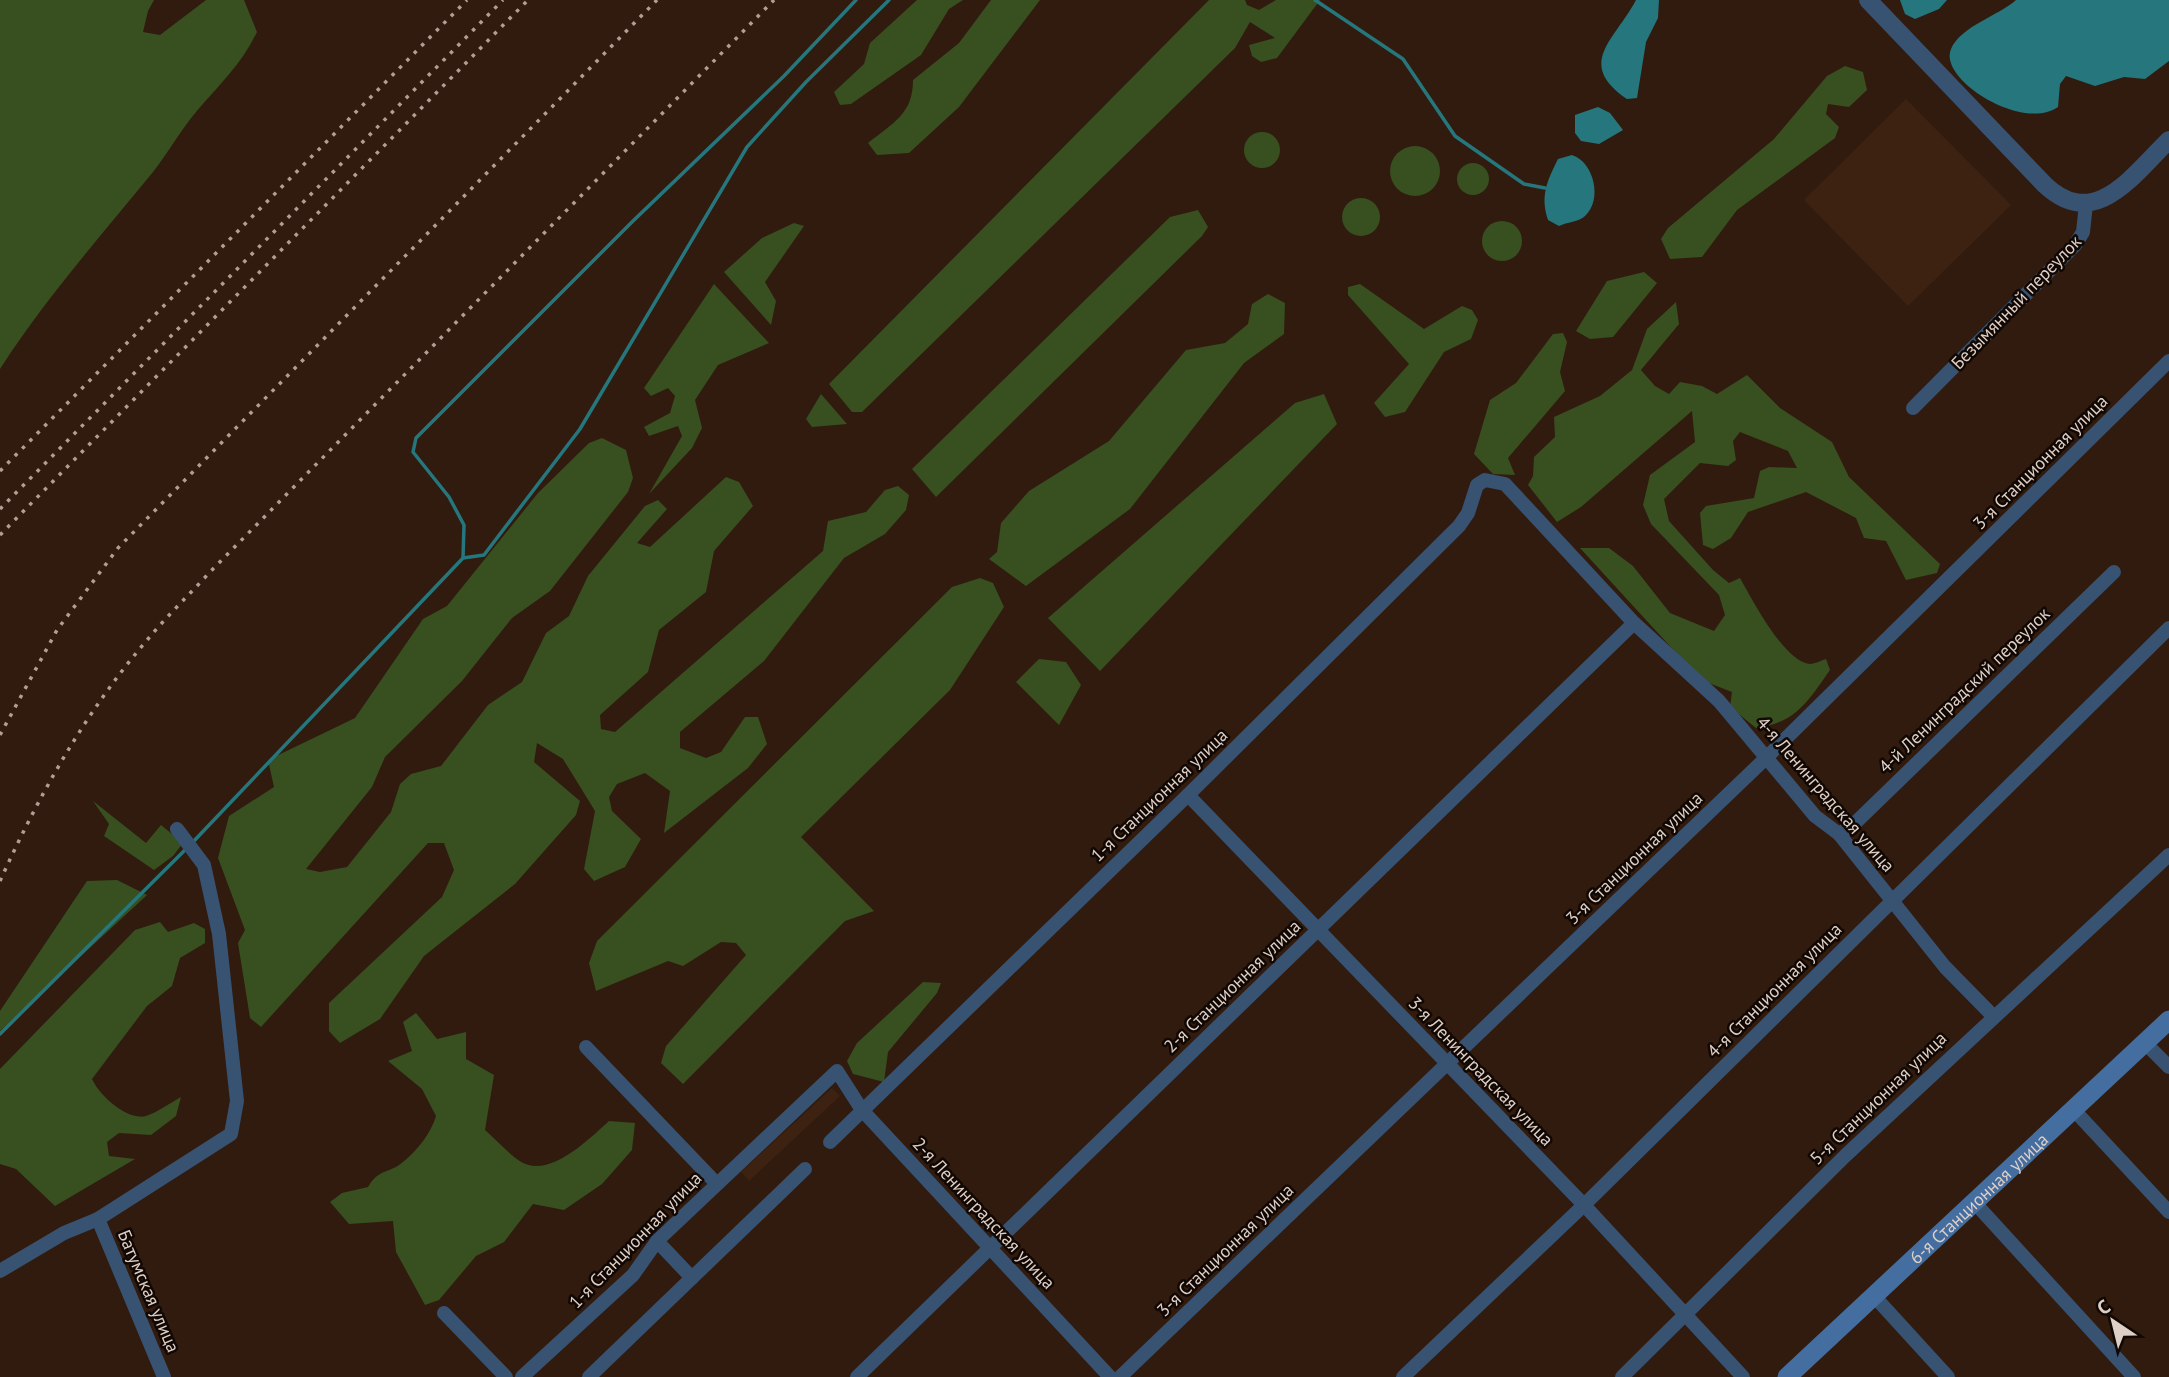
<svg xmlns="http://www.w3.org/2000/svg" width="2169" height="1377" viewBox="0 0 2169 1377" font-family="'PT Sans',sans-serif">
	<rect width="100%" height="100%" fill="#301b0e"/>
	<g fill="#3d2211">
		<polygon points="1906,99 2011,205 1908,306 1804,200"/>
		<polygon points="832,1088 840,1096 749,1181 741,1172"/>
	</g>
	<g fill="#384f20">
		<path d="M0,0H154L148,11L143,32L160,35L206,0H244L257,32C242,64 219,85 196,112C180,131 168,153 153,172C100,237 45,299 0,369Z"/>
		<polygon points="917,0 963,0 949,9 921,55 851,104 840,105 834,92 864,64 870,43"/>
		<path d="M991,0H1040L959,107L909,153L877,155L868,143C893,123 913,114 913,80L959,43Z"/>
		<polygon points="1209,0 1245,0 1247,5 1259,10 1276,0 1320,0 1277,58 1261,62 1252,56 1249,45 1275,38 1250,22 1235,48 862,412 852,412 829,384"/>
		<polygon points="1845,66 1863,72 1867,90 1849,107 1828,104 1826,114 1839,127 1835,138 1737,210 1702,257 1670,259 1661,239 1668,228 1774,139 1827,76"/>
		<circle cx="1262" cy="150" r="18"/>
		<circle cx="1415" cy="171" r="25"/>
		<circle cx="1473" cy="179" r="16"/>
		<circle cx="1361" cy="217" r="19"/>
		<polygon points="1198,210 1208,227 1202,236 936,497 912,469 1170,217"/>
		<circle cx="1502" cy="241" r="20"/>
		<polygon points="794,223 804,226 765,282 776,301 771,325 724,272 762,238"/>
		<polygon points="1644,272 1657,283 1613,337 1590,339 1576,331 1607,281"/>
		<polygon points="714,284 769,343 718,365 695,400 702,428 692,448 649,494 682,436 678,426 649,436 644,427 670,413 675,396 668,388 651,396 644,388"/>
		<polygon points="1360,284 1424,329 1462,306 1472,310 1478,320 1471,339 1444,352 1405,412 1385,417 1374,403 1409,364 1348,295 1348,287"/>
		<polygon points="1268,294 1285,303 1284,334 1244,363 1130,509 1026,586 989,559 997,552 1001,523 1029,491 1109,441 1186,350 1225,343 1248,324 1252,304"/>
		<path d="M1676,302L1679,324L1641,370L1655,386L1669,394L1680,382L1702,386L1717,394L1747,375L1780,408L1832,442L1849,477L1940,564L1937,573L1906,580L1886,541L1864,538L1856,518L1806,492L1748,512L1731,538L1713,549L1703,545L1700,513L1706,506L1754,498L1760,471L1769,467L1797,468L1788,451L1740,432L1733,441L1736,460L1728,466L1700,463L1664,499L1669,521L1713,570L1729,583L1740,578C1752,599 1785,663 1810,664C1815,664 1822,660 1826,659L1830,670C1808,701 1796,723 1756,728L1730,707L1732,692L1701,680L1580,548H1609L1633,566L1670,613L1714,631L1725,615L1719,595L1651,524L1643,505L1650,475L1695,442L1692,411L1581,507L1557,522L1528,485L1533,476L1534,457L1555,437L1554,417L1600,396L1632,370L1647,329Z"/>
		<polygon points="1563,333 1567,342 1560,372 1565,391 1508,458 1515,475 1493,474 1474,454 1490,400 1516,383 1553,334"/>
		<polygon points="821,394 847,424 812,427 806,419"/>
		<polygon points="1324,394 1337,424 1100,671 1048,618 1295,403"/>
		<polygon points="602,438 626,450 633,478 628,492 550,591 512,618 462,681 385,757 372,787 306,869 320,872 347,867 391,812 400,784 411,774 441,766 488,705 522,682 546,633 569,616 588,576 645,506 658,500 667,509 637,543 650,547 726,477 739,482 753,506 714,551 706,592 659,630 648,672 600,715 601,729 615,732 823,551 828,521 866,512 885,490 898,486 909,495 906,510 885,534 844,558 764,661 680,732 680,748 706,758 721,752 745,717 758,717 767,744 748,768 664,833 670,791 645,773 617,784 609,797 612,811 641,839 625,867 594,881 584,869 595,811 563,759 537,743 534,762 580,801 576,815 515,884 424,956 380,1019 340,1043 329,1031 329,1003 442,897 454,870 444,843 428,843 261,1027 250,1018 238,943 245,930 218,858 229,816 274,787 268,760 355,718 423,619 447,606 538,493 589,443"/>
		<polygon points="980,578 993,583 1004,607 950,690 801,837 874,911 845,921 683,1084 661,1063 666,1046 746,955 736,943 721,942 683,966 668,961 596,991 589,963 597,941 952,587"/>
		<polygon points="1039,659 1066,662 1081,685 1059,725 1016,682"/>
		<polygon points="93,801 146,843 161,825 183,843 173,856 154,870 104,836 109,824"/>
		<polygon points="117,880 147,895 0,1031 0,1011 87,881"/>
		<path d="M160,922L168,932L194,923L205,929V943L180,958L172,986L147,1006L92,1079C99,1095 127,1121 146,1116C158,1112 170,1103 181,1097L176,1116L151,1135L119,1133L107,1142L109,1156L135,1159L55,1206L16,1169L0,1164V1069L135,930Z"/>
		<polygon points="923,982 941,983 937,993 888,1052 884,1082 853,1074 847,1061 857,1043"/>
		<path d="M416,1013L437,1039L466,1032V1059L494,1075L485,1130C497,1140 510,1156 523,1163C552,1177 590,1138 609,1121L635,1123L632,1150L602,1184L564,1210L533,1204L504,1242L476,1256L439,1300L425,1305L396,1252L393,1221L349,1224L330,1202L342,1193L368,1187C379,1168 389,1174 403,1162C417,1151 431,1133 436,1116L422,1089L388,1061L412,1051L403,1022Z"/>
	</g>
	<g fill="#25777d">
		<path d="M1636,0H1659L1658,18L1646,42L1637,98L1627,99C1575,63 1615,40 1636,0Z"/>
		<polygon points="1900,0 1947,0 1939,9 1915,19 1905,14"/>
		<path d="M2016,0H2169V61L2145,79L2124,77L2095,86L2066,76L2060,84L2058,107C2022,132 1938,79 1951,49C1961,26 1998,16 2016,0Z"/>
		<polygon points="1598,107 1610,113 1623,130 1599,144 1581,141 1575,133 1575,115"/>
		<path d="M1572,155C1594,162 1603,200 1585,216C1579,222 1567,222 1559,226L1548,220C1540,196 1547,181 1558,159Z"/>
	</g>
	<g fill="none" stroke-linecap="round" stroke-linejoin="round">
		<g stroke="#25777d" stroke-width="3.5">
			<polyline points="1315,0 1403,59 1455,136 1524,184 1545,188"/>
			<polyline points="463,558 464,525 449,497 413,452 416,438 633,221 784,76 856,0"/>
			<polyline points="192,843 463,558 484,555 580,429 747,147 806,82 889,0"/>
			<polyline points="0,1034 187,848"/>
		</g>
		<g stroke="#385272" stroke-width="14">
			<polyline points="1913,408 2075,245 2083,232 2086,204"/>
			<polyline points="1188,795 1584,1205 1743,1377"/>
			<polyline points="1839,834 1852,826 2114,572"/>
			<polyline points="2145,1043 2169,1067"/>
			<polyline points="586,1047 716,1183"/>
			<polyline points="2073,1109 2169,1212"/>
			<polyline points="830,1142 1188,795 1459,526 1468,513 1477,485 1485,480 1505,484 1634,623 1719,701 1815,816 1839,834 1945,967 1993,1016"/>
			<polyline points="1974,1202 2134,1377"/>
			<polyline points="98,1219 164,1377"/>
			<polyline points="657,1241 692,1278"/>
			<polyline points="0,1271 64,1233 98,1219 231,1134 237,1101 219,934 204,865 177,829"/>
			<polyline points="1874,1296 1948,1377"/>
			<polyline points="444,1313 506,1377"/>
			<polyline points="522,1377 633,1275 657,1241 837,1071 862,1110 1110,1377"/>
			<polyline points="589,1377 805,1169"/>
			<polyline points="857,1377 1634,623"/>
			<polyline points="1120,1377 1767,757 2169,361"/>
			<polyline points="1403,1377 1584,1205 2169,628"/>
			<polyline points="1622,1377 1846,1155 2169,855"/>
		</g>
		<path stroke="#385272" stroke-width="18" d="M1868,0L2045,185C2095,232 2133,175 2169,140"/>
		<path stroke="#446da0" stroke-width="19" id="s1" d="M1787,1377L2169,1020"/>
		<g stroke="#b09f96" stroke-width="3.5" stroke-dasharray="3.5 7" stroke-linecap="butt">
			<polyline points="0,471 467,0"/>
			<polyline points="0,509 503,0"/>
			<polyline points="0,535 528,0"/>
			<polyline points="0,735 57,630 118,548 657,0"/>
			<path d="M0,881C39,795 86,711 148,639C167,616 189,595 210,572L774,0"/>
		</g>
	</g>
	<g text-anchor="middle" dominant-baseline="central" stroke-width="5" stroke-linejoin="round" paint-order="stroke">
		<g font-size="18" fill="#decfc7" stroke="#110804">
			<text transform="translate(2016 302) rotate(-46)">Безымянный переулок</text>
			<text transform="translate(2040 462) rotate(-45)">3-я Станционная улица</text>
			<text transform="translate(1964 690) rotate(-44)">4-й Ленинградский переулок</text>
			<text transform="translate(1826 794) rotate(49)">4-я Ленинградская улица</text>
			<text transform="translate(1159 795) rotate(-44)">1-я Станционная улица</text>
			<text transform="translate(1634 858) rotate(-44)">3-я Станционная улица</text>
			<text transform="translate(1232 986) rotate(-44)">2-я Станционная улица</text>
			<text transform="translate(1774 990) rotate(-45)">4-я Станционная улица</text>
			<text transform="translate(1481 1071) rotate(46)">3-я Ленинградская улица</text>
			<text transform="translate(1878 1098) rotate(-44)">5-я Станционная улица</text>
			<text stroke="none"><textPath href="#s1" startOffset="262">6-я Станционная улица</textPath></text>
			<text transform="translate(984 1213) rotate(47)">2-я Ленинградская улица</text>
			<text transform="translate(635 1240) rotate(-46)">1-я Станционная улица</text>
			<text transform="translate(1225 1250) rotate(-44)">3-я Станционная улица</text>
			<text transform="translate(149 1291) rotate(67)">Батумская улица</text>
		</g>
	</g>
	<g transform="translate(2113 1321) rotate(325)" stroke="#110804" stroke-width="5" paint-order="stroke">
	<path d="M0-5L12 26L0 18L-12 26Z" fill="#decfc7"/>
	<text y="-10" font-size="19" font-weight="bold" text-anchor="middle" fill="#decfc7">С</text>
	</g>
</svg>
